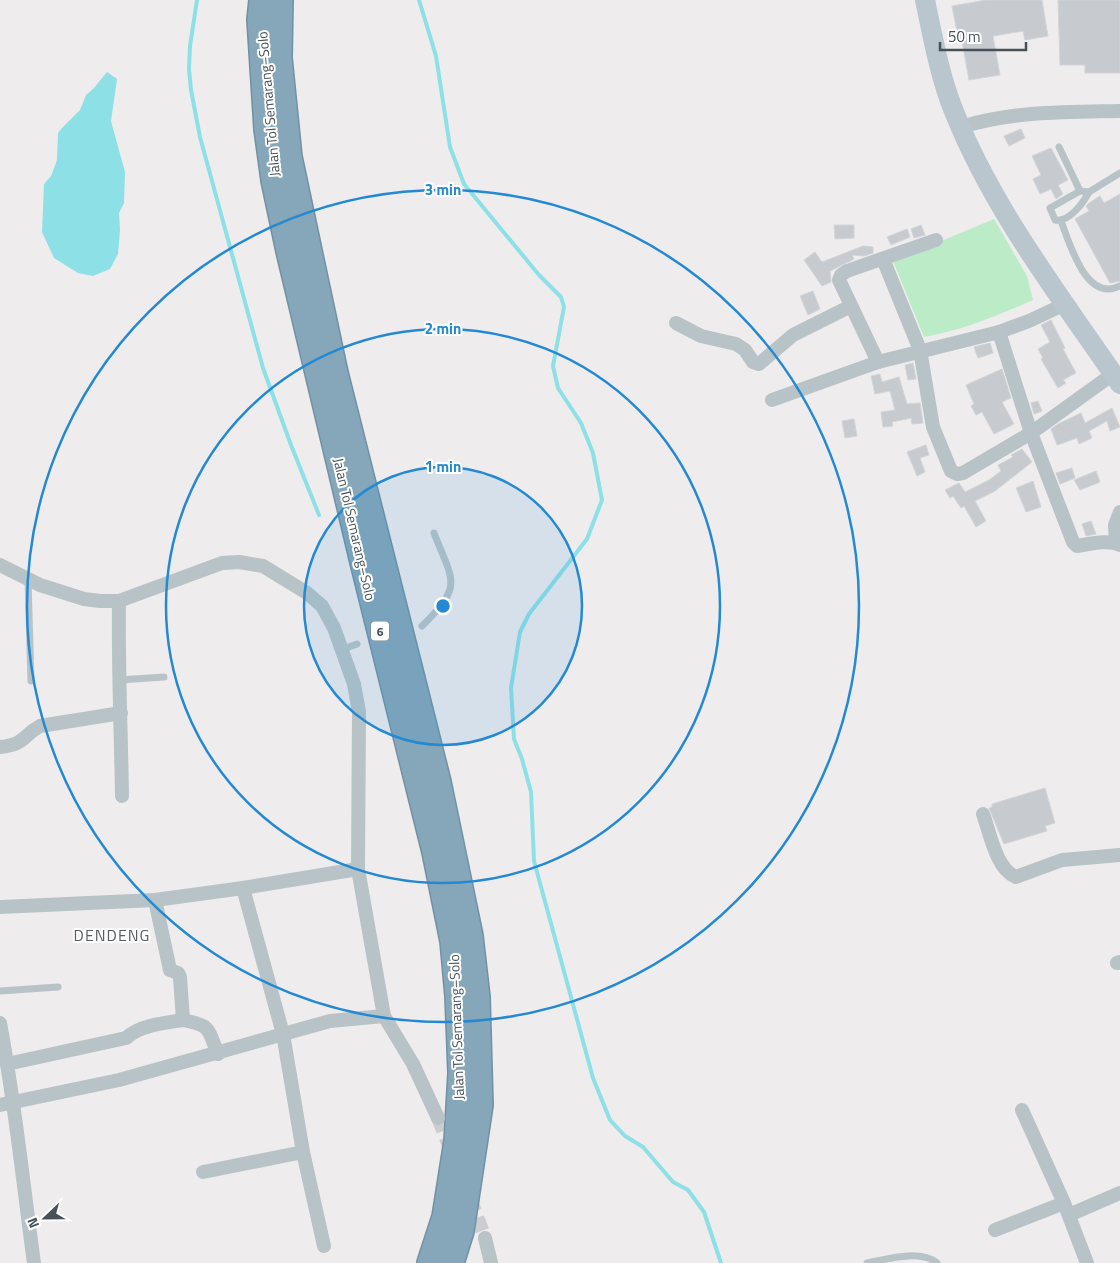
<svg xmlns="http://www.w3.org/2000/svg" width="1120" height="1263" viewBox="0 0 1120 1263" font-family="'Titillium Web',sans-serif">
	<rect width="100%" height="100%" fill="#efeced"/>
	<path fill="#bcebc7" d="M994,219L1027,276L1033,300C997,316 963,330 924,337L893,261Z"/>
	<polygon fill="#8ce0e6" points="107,72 117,79 111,121 125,172 124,203 119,213 120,230 118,254 110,269 93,276 78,273 54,258 42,232 44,184 51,176 57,160 58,133 61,129 80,110 86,95 94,88"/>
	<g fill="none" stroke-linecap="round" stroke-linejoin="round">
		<g stroke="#8ce0e6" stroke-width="4">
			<polyline points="197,0 190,46 189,69 191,90 200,137 263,368 291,445 319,515"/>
			<polyline points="419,0 436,56 450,147 464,184 539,275 561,297 564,307 553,366 558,388 581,423 593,453 602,500 587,539 529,614 520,632 511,688 514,739 522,759 531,792 534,861 593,1078 610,1120 625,1136 643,1147 673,1182 688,1190 704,1212 721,1263"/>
		</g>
	</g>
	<g fill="#c7cacf" stroke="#d1d4d8">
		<polygon points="986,0 1042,0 1048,36 1025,40 1023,31 993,36 1000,75 969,80 962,41 959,42 952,6"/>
		<polygon points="1058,0 1120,0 1120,73 1085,73 1085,65 1060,65"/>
		<polygon points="1021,129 1025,138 1009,146 1004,136"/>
		<polygon points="1051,148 1068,180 1058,185 1063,194 1056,199 1051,189 1040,194 1033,179 1041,175 1032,156"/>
		<polygon points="1120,194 1120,281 1110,283 1075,219 1089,211 1086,206 1089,203 1100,196 1104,203"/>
		<polygon points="834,225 854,225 854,238 835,239"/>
		<polygon points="921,225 925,235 914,238 911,229"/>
		<polygon points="907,229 910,237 891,245 887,237"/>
		<polygon points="863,246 873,247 873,253 864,256 852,255 854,259 830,271 831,282 822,286 804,260 815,252 822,262"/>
		<polygon points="813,291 820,309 808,315 800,296"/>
		<polygon points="1051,320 1065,348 1063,349 1076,373 1063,380 1066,383 1058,388 1041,359 1043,358 1038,349 1050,342 1041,325"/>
		<polygon points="990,343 993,353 978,358 974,347"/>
		<polygon points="913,363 916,379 908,380 905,365"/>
		<polygon points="1002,369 1011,398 1002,402 1014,424 994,434 982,412 976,415 971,406 974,404 966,385"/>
		<polygon points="880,374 882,382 899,377 907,404 920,403 923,423 912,424 911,418 892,422 893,426 883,427 881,412 895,410 890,391 875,394 871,376"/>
		<polygon points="1038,401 1042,411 1034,414 1031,403"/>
		<polygon points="1112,408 1120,427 1110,431 1107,421 1089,431 1092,438 1079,444 1077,438 1057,445 1051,429 1058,424 1081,413 1085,423"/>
		<polygon points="854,419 857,436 845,438 842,421"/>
		<polygon points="926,445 929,455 920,458 925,472 917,476 907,452"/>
		<polygon points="1022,449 1032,462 995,491 975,501 986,521 976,527 964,506 961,508 953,496 950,498 945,490 959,483 965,492 989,480 1001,471 998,465 1013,457 1011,455"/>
		<polygon points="1072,468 1075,478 1060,484 1056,473"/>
		<polygon points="1096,471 1100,482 1080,490 1074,480"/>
		<polygon points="1033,481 1041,507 1026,512 1016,488"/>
		<polygon points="1091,521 1096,534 1086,536 1082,524"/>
		<polygon points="1045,788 1055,823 1045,826 1047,831 1004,844 989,808 992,807 992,804"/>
	</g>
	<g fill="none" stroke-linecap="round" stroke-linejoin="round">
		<g stroke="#cdcdcf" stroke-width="14" stroke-dasharray="14 7" stroke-linecap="butt">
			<polyline points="438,1118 452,1153"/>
			<polyline points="470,1198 485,1238"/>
		</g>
		<defs>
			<g id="highway">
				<polyline points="262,0 260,20 267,129 274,180 289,251 363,562 435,852 453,941 458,996 461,1073 457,1141 445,1217 430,1263"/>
				<polyline points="280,0 279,58 289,157 335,373 438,782 470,936 477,997 480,1105 461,1231 451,1263"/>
			</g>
		</defs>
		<use href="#highway" stroke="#7291a4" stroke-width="28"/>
		<g stroke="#b8c3c8" stroke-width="7">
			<polyline points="1059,147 1080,191 1089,192 1120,173"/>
			<path d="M1080,191L1050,208L1055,220C1070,222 1083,203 1089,192"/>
			<path d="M1061,221C1070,244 1086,303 1120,286"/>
			<polyline points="28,580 31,681"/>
			<path d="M422,626C464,585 453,582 434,533"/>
			<polyline points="343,649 357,644"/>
			<polyline points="119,680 164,677"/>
			<polyline points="0,991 58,987"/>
			<path d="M867,1263C887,1259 920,1249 937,1263"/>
		</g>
		<g stroke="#b8c3c8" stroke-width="14">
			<path d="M961,127C1013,111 1066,112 1120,111"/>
			<polyline points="883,259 920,350 933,427 951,471 957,474 963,473 1031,433 1113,374"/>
			<polyline points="676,323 701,336 736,344 745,350 753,362 759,364 793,335 851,306"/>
			<path d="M999,332L1031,433L1073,542L1077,546C1090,544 1108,539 1120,545"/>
			<polyline points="878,362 839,280 841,275 847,271 936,240"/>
			<polyline points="772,400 878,362 999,332 1029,321 1063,305"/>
			<polyline points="1116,543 1115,525 1120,512"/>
			<polyline points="0,565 40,585 84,599 100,601 119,601 222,563 239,562 263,566 307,593 322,606 334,628 354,684 359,712 358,869"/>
			<path d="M119,601C118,666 121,730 122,796"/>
			<path d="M0,747C26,744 22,736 40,726L121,713"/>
			<path d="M983,814C990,833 996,869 1016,877L1062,860L1120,855"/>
			<polyline points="243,888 283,1034 303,1152 324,1246"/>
			<polyline points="0,907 155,900 243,888 358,869 384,1016"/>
			<polyline points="1117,963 1120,962"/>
			<path d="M183,1020C212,1026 207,1028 218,1054"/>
			<path d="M0,1023C15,1102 23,1183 34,1263"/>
			<path d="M7,1064L126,1038C140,1025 164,1023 183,1020L180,977L178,973L170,970L155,900"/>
			<polyline points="0,1105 119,1080 330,1021 384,1016 413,1064 438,1118"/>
			<polyline points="1022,1110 1064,1203 1087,1263"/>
			<polyline points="203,1172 303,1152"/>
			<polyline points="1069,1215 1120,1193"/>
			<polyline points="995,1230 1064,1203"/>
			<polyline points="485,1238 491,1263"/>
		</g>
		<path stroke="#b9c6ce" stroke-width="20" d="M925,0C933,38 940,78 955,114C995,213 1061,297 1120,384"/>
		<use href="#highway" stroke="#86a6b9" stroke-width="25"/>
	</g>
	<circle cx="443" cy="606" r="139" fill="#2389d2" fill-opacity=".12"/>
	<g fill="none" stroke="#2389d2" stroke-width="2.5">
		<circle cx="443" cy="606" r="139"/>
		<circle cx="443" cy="606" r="277"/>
		<circle cx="443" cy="606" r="416"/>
	</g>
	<g text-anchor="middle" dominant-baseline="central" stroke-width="4" stroke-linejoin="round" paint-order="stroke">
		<rect fill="#fff" stroke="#7e868a" stroke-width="1" x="371" y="621.5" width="18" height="19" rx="4"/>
		<g font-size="12" font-weight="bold" fill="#465258">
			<text x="380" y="631">6</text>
		</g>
		<g font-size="14" fill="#465258" stroke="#fff">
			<text transform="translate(268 104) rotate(-95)">Jalan Tol Semarang–Solo</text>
			<text transform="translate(355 529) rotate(77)">Jalan Tol Semarang–Solo</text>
			<text transform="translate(456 1027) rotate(-92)">Jalan Tol Semarang–Solo</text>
		</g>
		<g font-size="16" letter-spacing="1" fill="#595e61" stroke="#fff">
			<text x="112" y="935">DENDENG</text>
		</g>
	</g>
	<circle cx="443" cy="606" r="8" fill="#2389d2" stroke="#fff" stroke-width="2.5"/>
	<g font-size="15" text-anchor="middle" font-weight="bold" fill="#2389d2" stroke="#fff" stroke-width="4" stroke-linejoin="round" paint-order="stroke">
		<text x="443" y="195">3 min</text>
		<text x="443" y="334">2 min</text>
		<text x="443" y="472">1 min</text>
	</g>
	<g transform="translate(45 1218) rotate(248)" stroke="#ffffff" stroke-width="4" paint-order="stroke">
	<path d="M0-4L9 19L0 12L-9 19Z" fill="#465258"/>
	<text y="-8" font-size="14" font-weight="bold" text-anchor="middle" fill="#465258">N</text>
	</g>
	<path d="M940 42v8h86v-8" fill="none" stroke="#465258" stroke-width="2.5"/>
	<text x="948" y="42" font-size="15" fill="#465258" stroke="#ffffff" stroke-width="4" paint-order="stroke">50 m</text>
</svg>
